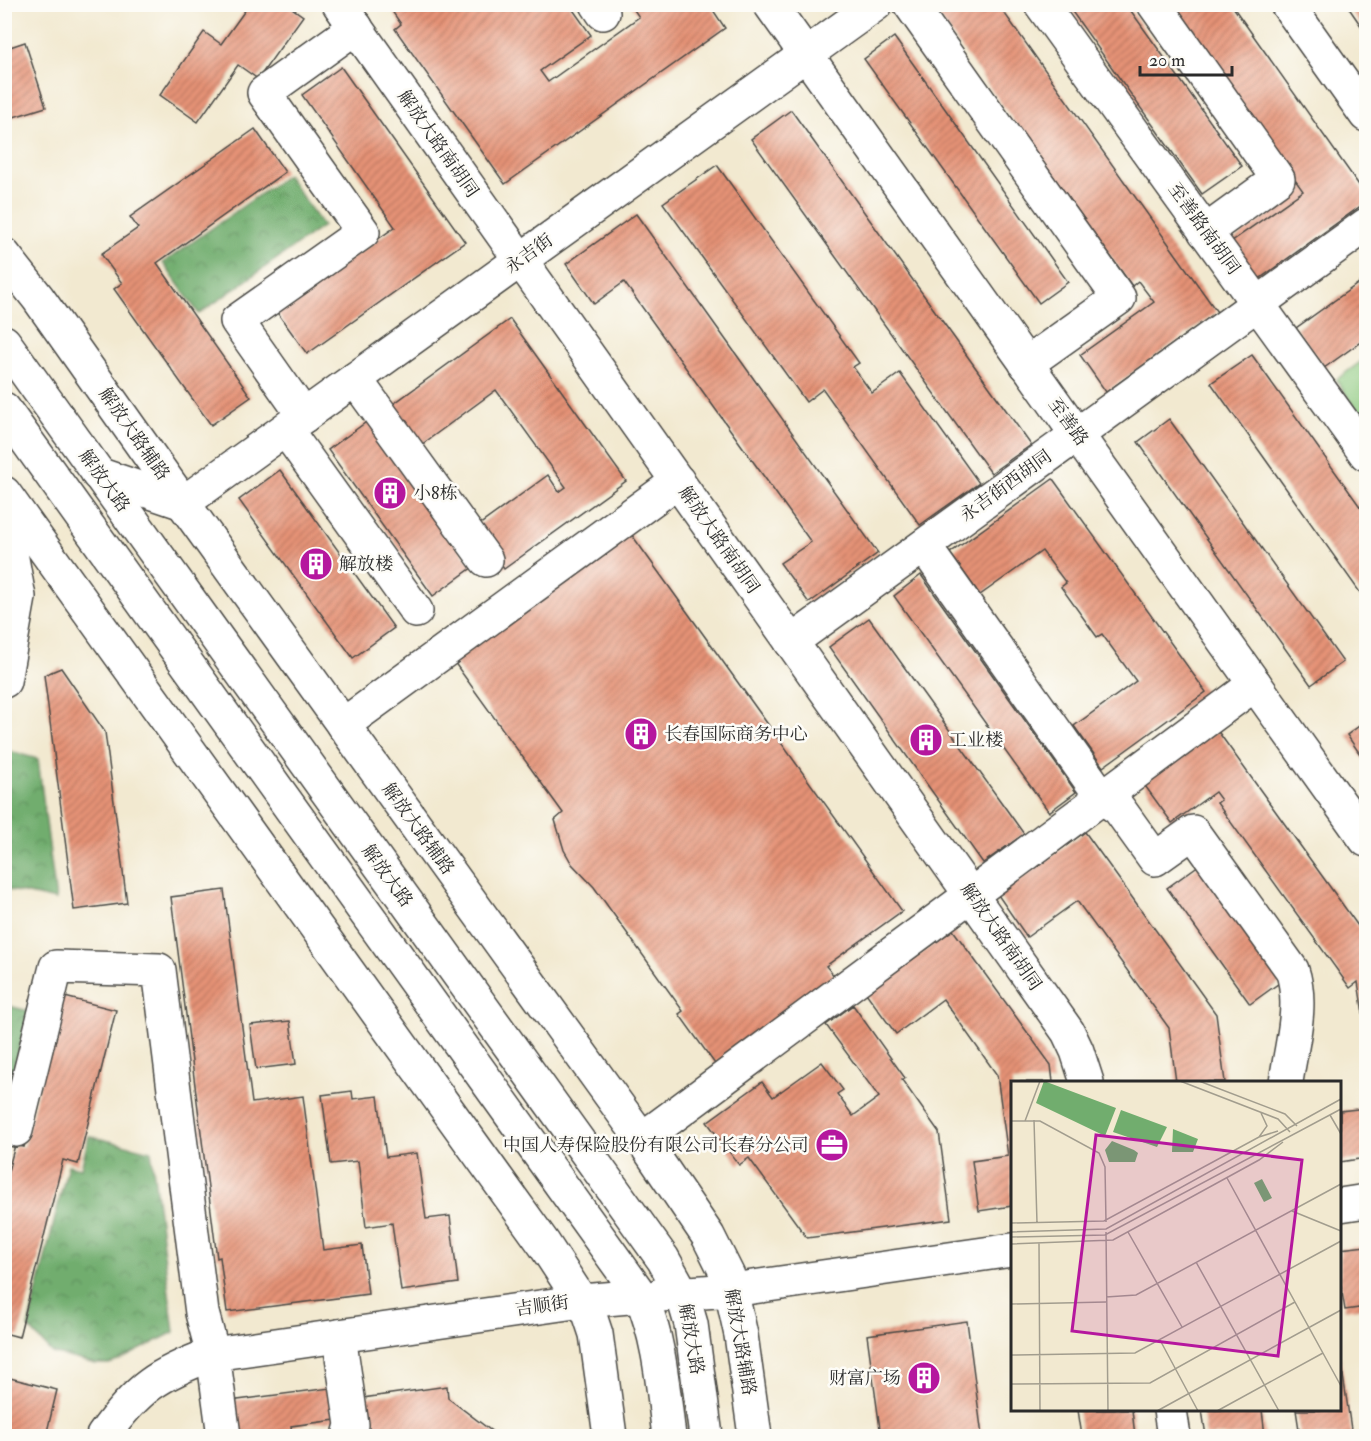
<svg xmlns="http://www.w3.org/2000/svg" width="1371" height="1441" viewBox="0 0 1371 1441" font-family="'IM FELL Double Pica','Noto Serif SC',serif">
	<defs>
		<pattern id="forest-crowns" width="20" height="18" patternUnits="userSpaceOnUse" patternTransform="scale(1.5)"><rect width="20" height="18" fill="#71ad6e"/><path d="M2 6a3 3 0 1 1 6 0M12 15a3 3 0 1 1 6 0" fill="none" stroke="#5d8d5b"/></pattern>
		<pattern id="building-hatch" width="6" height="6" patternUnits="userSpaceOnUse" patternTransform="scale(1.5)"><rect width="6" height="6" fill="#e59276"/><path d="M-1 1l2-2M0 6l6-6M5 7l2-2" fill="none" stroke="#ba7761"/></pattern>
	</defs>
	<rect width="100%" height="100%" fill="#fdfcf7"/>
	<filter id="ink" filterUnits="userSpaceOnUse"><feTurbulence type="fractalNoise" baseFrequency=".0167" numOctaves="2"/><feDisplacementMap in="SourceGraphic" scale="12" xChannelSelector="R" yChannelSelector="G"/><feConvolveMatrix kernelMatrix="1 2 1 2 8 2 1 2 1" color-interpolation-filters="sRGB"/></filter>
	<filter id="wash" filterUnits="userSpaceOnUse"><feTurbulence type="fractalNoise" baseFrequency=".008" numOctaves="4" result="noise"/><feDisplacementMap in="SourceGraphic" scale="24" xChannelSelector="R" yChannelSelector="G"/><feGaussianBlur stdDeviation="1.35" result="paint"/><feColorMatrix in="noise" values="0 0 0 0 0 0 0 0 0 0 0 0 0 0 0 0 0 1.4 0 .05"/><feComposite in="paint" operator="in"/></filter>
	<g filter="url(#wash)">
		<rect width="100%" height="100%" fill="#f2e9d0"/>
		<polygon fill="#8cc97f" stroke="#5c7a55" stroke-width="1.5" points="1366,358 1366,423 1336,380"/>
		<g fill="url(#forest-crowns)" stroke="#4e6c4c" stroke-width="1.5">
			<polygon points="287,175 323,226 199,314 163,263"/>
			<polygon points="5,750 38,759 56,900 5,889"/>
			<polygon points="5,1005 29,1011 5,1111"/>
			<polygon points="89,1136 151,1151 174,1332 118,1361 109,1364 96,1364 52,1353 28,1327 68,1165 81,1168"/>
		</g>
		<g id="blocks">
			<g fill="url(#building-hatch)">
				<polygon points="241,4 286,4 303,16 258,79 238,65 198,122 160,95 204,32 221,44 246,9"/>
				<polygon points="387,4 569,4 591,35 540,71 548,82 639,17 630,4 709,4 725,28 505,184 395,29 401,24"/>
				<polygon points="945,4 998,4 1217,312 1106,392 1080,355 1154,302 1138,281 1132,286 935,11"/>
				<polygon points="1071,4 1126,4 1242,166 1202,194 1068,6"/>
				<polygon points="1170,4 1231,4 1366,195 1366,202 1255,282 1228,244 1303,191"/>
				<polygon points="1346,4 1366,4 1366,33"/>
				<polygon points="894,37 1068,282 1039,303 864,59"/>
				<polygon points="25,42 46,107 4,120 4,49"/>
				<polygon points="341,67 465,242 307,354 276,311 395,227 302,95"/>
				<polygon points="791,110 1031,445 991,473 751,139"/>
				<polygon points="255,129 285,172 157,263 251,397 211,425 114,289 122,283 101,254 138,228 130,217"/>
				<polygon points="717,165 859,363 853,367 872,393 900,373 979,483 920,525 823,389 806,402 663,203"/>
				<polygon points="636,214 878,553 809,603 780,563 811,542 624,282 594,304 566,264"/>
				<polygon points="1366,278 1366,338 1324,368 1296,328"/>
				<polygon points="510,319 626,481 504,569 475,528 548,475 559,492 566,487 496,390 421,445 392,405"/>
				<polygon points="1252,355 1366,515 1366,601 1211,383"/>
				<polygon points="1169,419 1343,662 1311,685 1138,442"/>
				<polygon points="369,420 473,567 433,596 328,450"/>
				<polygon points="280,470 394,628 353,658 239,500"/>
				<polygon points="1053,479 1206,692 1103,767 1074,726 1136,681 1102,634 1097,637 1061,587 1066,583 1042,551 980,595 950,553"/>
				<polygon points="629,531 902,911 826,966 835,977 715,1064 679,1014 683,1011 594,887 572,864 564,850 555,820 563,813 449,655"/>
				<polygon points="921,575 1076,792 1049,812 894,596"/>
				<polygon points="869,618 1024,834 983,863 829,647"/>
				<polygon points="61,668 105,732 127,903 74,910 44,675"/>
				<polygon points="1366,721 1366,763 1347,735"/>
				<polygon points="1217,730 1366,937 1366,1032 1358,982 1350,988 1217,803 1221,800 1215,792 1172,823 1143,783"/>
				<polygon points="1085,832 1216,1014 1225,1082 1176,1082 1169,1028 1077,901 1027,937 998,895"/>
				<polygon points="1199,865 1282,981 1250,1004 1167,888"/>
				<polygon points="224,890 252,1103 303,1096 323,1250 362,1245 368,1294 227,1312 220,1257 217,1258 171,897"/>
				<polygon points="953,930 1051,1065 1053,1082 1012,1082 1012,1206 979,1211 972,1161 1008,1156 997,1075 943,999 896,1034 866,993"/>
				<polygon points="61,996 116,1010 78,1164 63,1160 19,1337 4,1333 4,1186 15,1145 24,1147"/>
				<polygon points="853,1005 905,1078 902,1080 939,1132 951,1219 807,1238 749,1158 739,1165 707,1122 762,1082 773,1097 822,1062 843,1090 837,1094 853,1116 879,1097 826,1025"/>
				<polygon points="290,1021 296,1064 256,1069 250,1025"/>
				<polygon points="352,1091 353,1099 378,1096 386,1157 417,1153 426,1219 450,1216 458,1283 401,1291 392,1223 366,1227 358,1161 331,1164 322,1095"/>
				<polygon points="1366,1108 1366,1158 1340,1162 1340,1111"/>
				<polygon points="1366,1246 1366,1307 1345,1310 1341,1286 1340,1286 1340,1249"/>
				<polygon points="967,1321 982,1436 881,1436 867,1335"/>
				<polygon points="1340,1355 1352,1436 1300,1436 1296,1410 1340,1410"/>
				<polygon points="6,1377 57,1390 46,1436 4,1436 4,1384"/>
				<polygon points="447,1386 448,1398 498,1436 368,1436 363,1398"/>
				<polygon points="338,1387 343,1419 291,1426 292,1436 235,1436 230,1401"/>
				<polygon points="1078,1410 1132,1410 1135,1436 1082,1436"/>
				<polygon points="1202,1410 1262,1410 1265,1436 1206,1436"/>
				<polygon points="179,1431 180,1436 151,1436 151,1435"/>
			</g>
		</g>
	</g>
	<g filter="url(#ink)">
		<use href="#blocks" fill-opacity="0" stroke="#494844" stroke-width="1.5"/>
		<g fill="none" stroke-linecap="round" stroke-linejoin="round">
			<defs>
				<g id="minor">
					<polyline points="339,4 1068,1032 1077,1051 1087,1082"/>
					<polyline points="597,4 603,13"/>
					<polyline points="770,4 1366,840"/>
					<polyline points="910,4 1119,298 1026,364"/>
					<polyline points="1041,4 1366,454"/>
					<polyline points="1154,4 1278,179 1205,232"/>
					<polyline points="1287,4 1366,115"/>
					<polyline points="4,255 38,298 183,503 642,1139 708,1236 728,1276 741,1335 755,1436"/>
					<polyline points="355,379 486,560"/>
					<polyline points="304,416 237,321 363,232 264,93 356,27"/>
					<polyline points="286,430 416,611"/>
					<polyline points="4,493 544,1244 589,1313 596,1334 610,1436"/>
					<polyline points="183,503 876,4"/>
					<path d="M924,546L1102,797L1119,809L1155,859L1193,832L1292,970C1304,1005 1291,1046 1286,1082"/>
					<polyline points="791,642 1366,225"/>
					<polyline points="4,681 19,597 9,542"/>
					<polyline points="343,725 678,481"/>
					<polyline points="16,1130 56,967 159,970 202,1313 213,1354 224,1436"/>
					<polyline points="642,1139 1255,684"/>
					<polyline points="339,1336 352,1425 349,1436"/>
					<polyline points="1170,1410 1174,1436"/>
					<path d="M103,1436C137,1388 158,1374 213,1354L582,1301L641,1296"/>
				</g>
				<g id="major">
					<polyline points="4,342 663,1259 682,1293 691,1324 706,1436"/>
					<path d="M4,409L641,1296C660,1340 663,1389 669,1436"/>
					<polyline points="98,474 183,503"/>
					<polyline points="1340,1205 1366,1201"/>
					<polyline points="660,1295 732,1290 1012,1250"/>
				</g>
			</defs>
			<use href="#minor" stroke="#494844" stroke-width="36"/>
			<use href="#major" stroke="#494844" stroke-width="36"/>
			<use href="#minor" stroke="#fff" stroke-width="33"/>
			<use href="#major" stroke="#fff" stroke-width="33"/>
		</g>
	</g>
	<defs>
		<symbol id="building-disc" viewBox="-11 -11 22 22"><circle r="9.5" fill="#b5179e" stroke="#fdfcf7"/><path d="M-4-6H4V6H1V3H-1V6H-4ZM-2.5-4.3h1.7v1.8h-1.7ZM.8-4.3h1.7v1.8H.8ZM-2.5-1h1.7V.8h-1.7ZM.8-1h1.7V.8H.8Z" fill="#fff"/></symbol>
		<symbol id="office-disc" viewBox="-11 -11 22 22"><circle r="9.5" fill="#b5179e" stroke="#fdfcf7"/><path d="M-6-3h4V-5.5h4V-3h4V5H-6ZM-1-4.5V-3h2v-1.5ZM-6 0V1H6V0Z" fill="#fff"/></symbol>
	</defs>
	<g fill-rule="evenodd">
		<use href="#building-disc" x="371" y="474" width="38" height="38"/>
		<use href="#building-disc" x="297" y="545" width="38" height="38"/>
		<use href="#building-disc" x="622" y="715" width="38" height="38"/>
		<use href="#building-disc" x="907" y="721" width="38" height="38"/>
		<use href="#office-disc" x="813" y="1126" width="38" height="38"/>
		<use href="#building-disc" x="905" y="1359" width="38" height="38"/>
	</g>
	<g text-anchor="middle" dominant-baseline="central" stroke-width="5" stroke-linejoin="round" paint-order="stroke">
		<g font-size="18" fill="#2b2b2b" stroke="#fdfcf7">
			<text transform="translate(438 144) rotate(55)">解放大路南胡同</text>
			<text transform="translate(1204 229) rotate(54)">至善路南胡同</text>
			<text transform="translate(529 254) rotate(-36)">永吉街</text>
			<text transform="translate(1068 422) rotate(54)">至善路</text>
			<text transform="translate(134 434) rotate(55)">解放大路辅路</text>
			<text transform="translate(104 481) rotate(54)">解放大路</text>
			<text transform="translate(1006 486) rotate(-36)">永吉街西胡同</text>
			<text transform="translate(719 540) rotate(55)">解放大路南胡同</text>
			<text transform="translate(418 829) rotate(54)">解放大路辅路</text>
			<text transform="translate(387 876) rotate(54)">解放大路</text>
			<text transform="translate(1001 937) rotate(55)">解放大路南胡同</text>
			<text transform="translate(542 1306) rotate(-8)">吉顺街</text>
			<text transform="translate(691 1339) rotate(80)">解放大路</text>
			<text transform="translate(740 1342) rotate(80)">解放大路辅路</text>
		</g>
		<g font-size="18" fill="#2b2b2b" stroke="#fdfcf7" text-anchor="start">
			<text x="413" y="493">小8栋</text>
			<text x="339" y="564">解放楼</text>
			<text x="664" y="734">长春国际商务中心</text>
			<text x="949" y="740">工业楼</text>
			<text x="809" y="1145" text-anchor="end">中国人寿保险股份有限公司长春分公司</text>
			<text x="901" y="1378" text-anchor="end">财富广场</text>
		</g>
	</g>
	<g transform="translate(1011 1081)">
		<rect width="330" height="330" fill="#f2e9d0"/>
		<path d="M33,0L105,27L94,55L25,22ZM110,29L156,46L146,66L102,51ZM162,48L187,58L182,71H161ZM101,60L123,69L127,72L124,81H98L94,69ZM251,98L261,117L253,121L243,102Z" fill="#71ad6e"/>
		<path fill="none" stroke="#a29d8e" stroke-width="1.5" d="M169,0L267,38L279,51M188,0L274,33L286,45M319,34L330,53M23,39L26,142M0,40H29L88,72L94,86L95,141M14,40L29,0M248,56L256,45L250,32M216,97L330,305M281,130L330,150M0,142L93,140L248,56L267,50M0,151L95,148L330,18M95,151L97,330M117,151L171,246M0,156L94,154L330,28M28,162L29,330M0,163L102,159L248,79L272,61M185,181L268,330M95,216L125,214L330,103M0,223L95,221M149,259L187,330M0,274L124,272L330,160M0,303L139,302L284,221M146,330L330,229M206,330L312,272"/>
		<path fill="#b5179e" fill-opacity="0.15" stroke="#b5179e" stroke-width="3" d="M85,54L291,79L267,275L61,250Z"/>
		<rect width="330" height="330" fill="none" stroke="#2b2b2b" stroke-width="3"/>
	</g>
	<rect width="1371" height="1441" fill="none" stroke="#fdfcf7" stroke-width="24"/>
	<path d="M1140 66v9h92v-9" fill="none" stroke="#2b2b2b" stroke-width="3"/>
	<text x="1149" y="66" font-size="18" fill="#2b2b2b" stroke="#fdfcf7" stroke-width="4.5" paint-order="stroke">20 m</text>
</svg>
